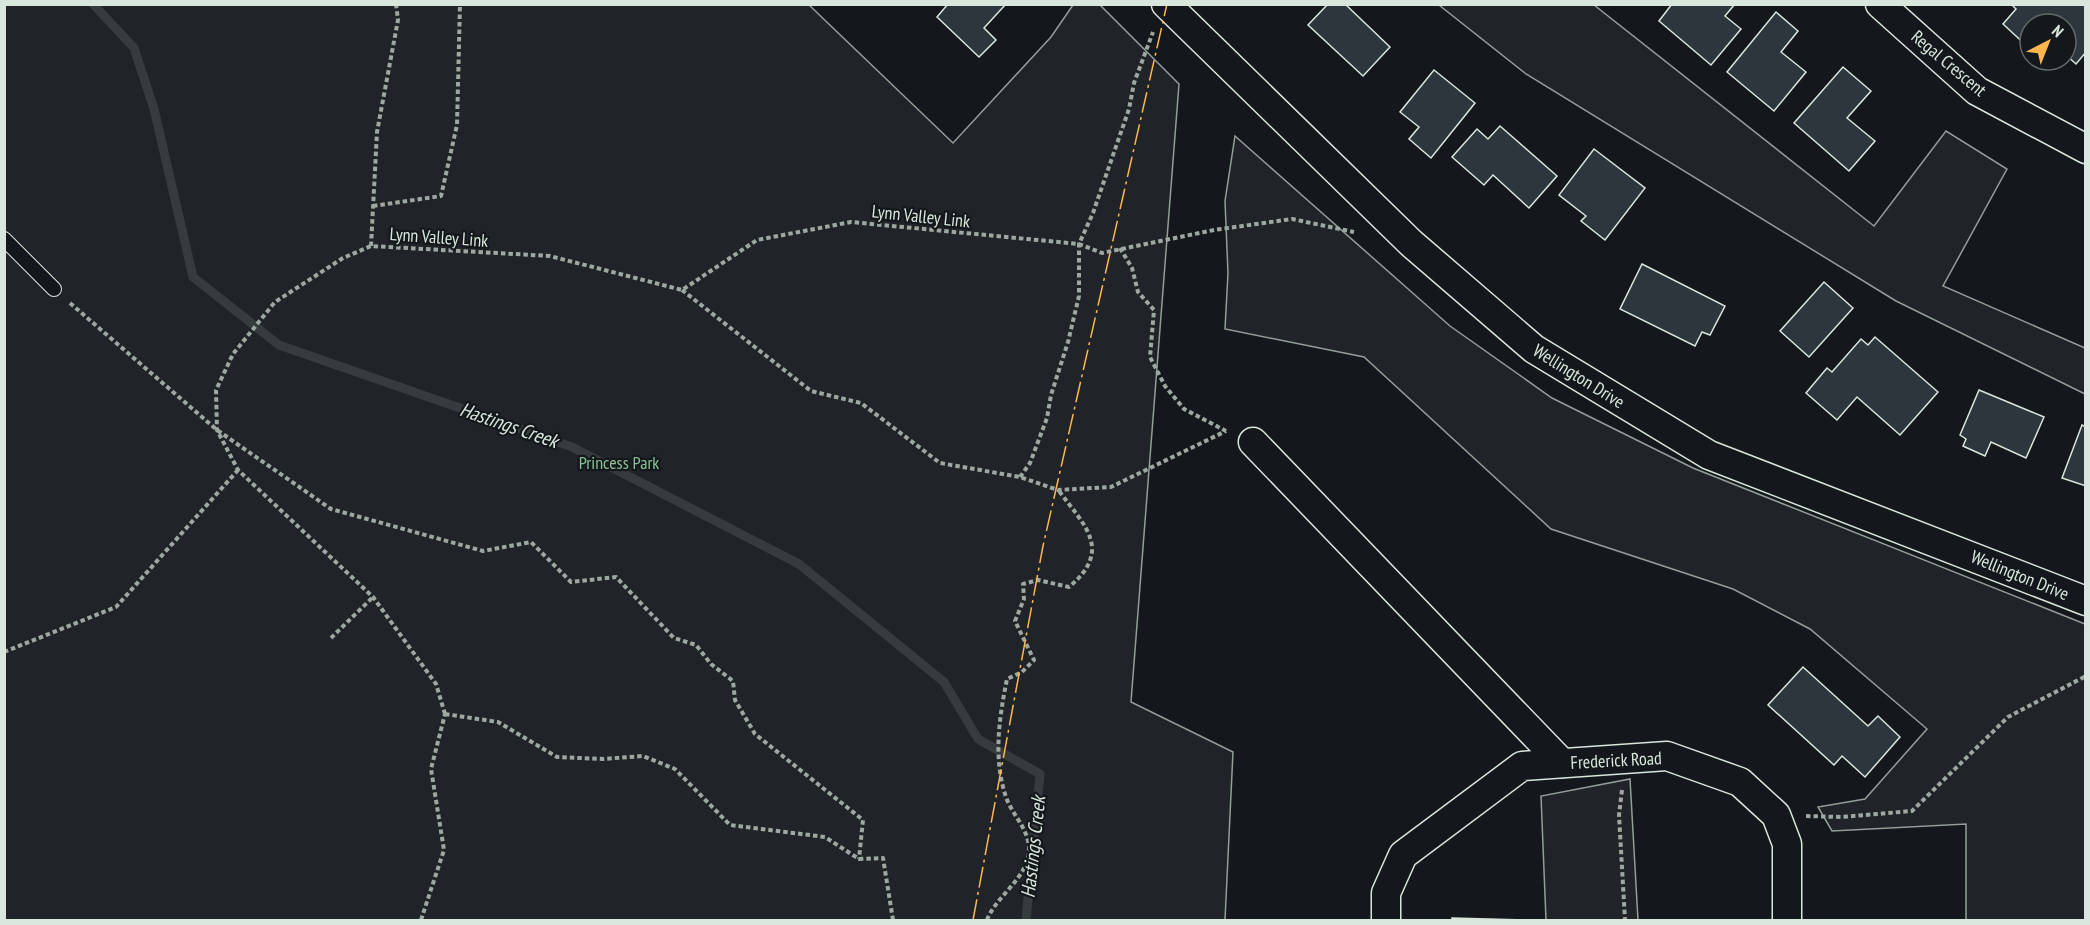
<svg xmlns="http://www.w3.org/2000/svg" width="2090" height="925" viewBox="0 0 2090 925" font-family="'PT Sans Narrow',sans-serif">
	<rect width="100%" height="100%" fill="#14181c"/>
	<g fill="#202428" stroke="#939e99" stroke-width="1.5">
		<polygon points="5,5 809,5 953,143 1051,37 1073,5 1100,5 1179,84 1131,702 1233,752 1225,920 5,920"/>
		<polygon points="1439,5 1594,5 1874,226 1946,131 2007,169 1943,286 2085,348 2085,394 1896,301 1526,74"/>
		<polygon points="1235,136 1450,326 1552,398 1693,468 2085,624 2085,920 1966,920 1966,824 1832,831 1818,807 1865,799 1927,729 1810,629 1733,589 1551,529 1364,357 1225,329 1228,273 1225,201"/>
		<polygon points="1630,779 1638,920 1546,920 1541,796"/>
	</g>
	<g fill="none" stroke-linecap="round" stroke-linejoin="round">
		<polyline stroke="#363b3e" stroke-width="9" points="93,4 134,48 154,109 193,277 279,345 572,447 799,564 944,682 978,739 1040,774 1026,920"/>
	</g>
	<g fill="#2c363c" stroke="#d8e6dc" stroke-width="1.5">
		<polygon points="948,4 1006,4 984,28 996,40 979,57 937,17"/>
		<polygon points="1328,4 1345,4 1390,47 1363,76 1308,25"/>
		<polygon points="1672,4 1735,4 1725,16 1741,29 1711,65 1659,21"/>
		<polygon points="2011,4 2082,4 2086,7 2086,52 2076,64 2066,55 2066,24 2030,24 2030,49 2003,24 2016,9"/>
		<polygon points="1776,12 1798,31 1781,52 1806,72 1774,111 1727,72"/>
		<polygon points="1843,67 1871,91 1847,118 1875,141 1849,171 1794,123"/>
		<polygon points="1434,70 1475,103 1431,158 1409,139 1419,127 1400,112"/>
		<polygon points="1500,126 1557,176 1529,208 1493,175 1484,185 1452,157 1477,129 1488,139"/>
		<polygon points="1594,149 1645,188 1605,240 1581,221 1586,216 1559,195"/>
		<polygon points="1642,264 1725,306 1710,335 1702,332 1695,346 1620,309"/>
		<polygon points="1824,282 1853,308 1809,357 1780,331"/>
		<polygon points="1875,337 1938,392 1900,435 1857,397 1837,420 1806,393 1827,368 1832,372 1861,339 1868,345"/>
		<polygon points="1979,390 2044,417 2026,458 1991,442 1985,456 1963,446 1966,439 1960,435"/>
		<polygon points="2082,425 2086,427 2086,486 2062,478"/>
		<polygon points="1803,667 1868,726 1878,716 1900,737 1865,777 1842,756 1834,765 1768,705"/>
		<polygon points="1452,918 1527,920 1452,920"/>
	</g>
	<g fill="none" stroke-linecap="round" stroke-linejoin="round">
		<defs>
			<polyline id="lane" points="4,239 54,289"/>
			<g id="street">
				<polyline points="1166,4 1411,243 1534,349 1709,455 2086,601"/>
				<polyline points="1880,4 1977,91 2086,149"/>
				<polyline points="1253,442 1562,763"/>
				<polyline points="1386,920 1386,893 1403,855 1522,766 1667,756 1740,782 1776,815 1787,844 1787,920"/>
			</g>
		</defs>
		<use href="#lane" stroke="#d8e6dc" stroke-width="16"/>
		<use href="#street" stroke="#d8e6dc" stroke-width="31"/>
		<g stroke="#9da8a2" stroke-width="4" stroke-dasharray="4.5 3" stroke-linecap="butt">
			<polyline points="373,206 441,196 457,125 460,4"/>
			<polyline points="371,246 377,132 398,20 396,4"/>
			<polyline points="1120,248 1132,268 1138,292 1154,310 1150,357 1165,386 1184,409 1226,431"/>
			<polyline points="682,290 811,391 861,403 940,463 1020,477 1058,490 1111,487 1226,431"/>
			<polyline points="70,303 217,430 331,509 483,551 531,542 571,582 616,577 674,638 696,645 711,664 733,681 735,700 755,734 863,820 859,859"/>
			<polyline points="1020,477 1030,463 1047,418 1051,395 1068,342 1079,296 1079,244 1093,213 1129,109 1134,83 1153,32"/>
			<polyline points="331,638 373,597"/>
			<polyline points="4,652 116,607 238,470"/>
			<polyline points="445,714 436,684 373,597 238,470 217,430 216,390 233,354 275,302 343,258 371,246 550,256 682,290 757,240 851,222 1079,244 1102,253 1214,230 1292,219 1354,232"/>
			<polyline points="445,714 498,722 557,757 603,759 643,756 675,769 730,825 825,837 859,859 883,858 893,920"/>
			<polyline points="1622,790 1619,815 1625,920"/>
			<polyline points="1806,816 1841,817 1912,811 2008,717 2086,676"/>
			<polyline points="421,920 444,850 431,769 445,714"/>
			<path d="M987,920C996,896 1027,879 1029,851C1030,830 1012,815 1006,797C993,759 999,718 1007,679L1022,672L1034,660L1015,621L1024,599L1023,584L1038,580L1069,587C1113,550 1085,526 1059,491"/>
		</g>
		<use href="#lane" stroke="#14181c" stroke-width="14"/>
		<use href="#street" stroke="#14181c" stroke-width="28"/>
		<polyline stroke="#ffb74d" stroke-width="1.5" stroke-dasharray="21 4.5 3 4.5" stroke-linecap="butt" points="973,920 1043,546 1167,4"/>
	</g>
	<g text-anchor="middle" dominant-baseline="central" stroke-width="4.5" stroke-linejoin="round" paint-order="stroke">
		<g font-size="18" fill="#d8e6dc" stroke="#14181c">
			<text transform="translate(1949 63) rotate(40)">Regal Crescent</text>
			<text transform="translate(921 216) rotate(6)">Lynn Valley Link</text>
			<text transform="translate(439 237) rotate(4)">Lynn Valley Link</text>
			<text transform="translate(1579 376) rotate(32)">Wellington Drive</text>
			<text transform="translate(2020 575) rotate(22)">Wellington Drive</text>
			<text transform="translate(1616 760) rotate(-3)">Frederick Road</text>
		</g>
		<g font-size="18" fill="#8ac095" stroke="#14181c">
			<text x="619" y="462">Princess Park</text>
		</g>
		<g font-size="20" font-style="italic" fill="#d8e6dc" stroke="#14181c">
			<text transform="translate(509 425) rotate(19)">Hastings Creek</text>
			<text transform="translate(1033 847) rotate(-84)">Hastings Creek</text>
		</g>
	</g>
	<rect width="2090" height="925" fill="none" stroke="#d8e6dc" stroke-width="12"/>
	<g transform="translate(2048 42) rotate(42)"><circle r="28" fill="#14181c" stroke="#626a69" stroke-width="1.5"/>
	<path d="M0-4.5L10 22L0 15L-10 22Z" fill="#ffb74d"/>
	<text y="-9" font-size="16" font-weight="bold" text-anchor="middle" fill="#d8e6dc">N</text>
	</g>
</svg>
